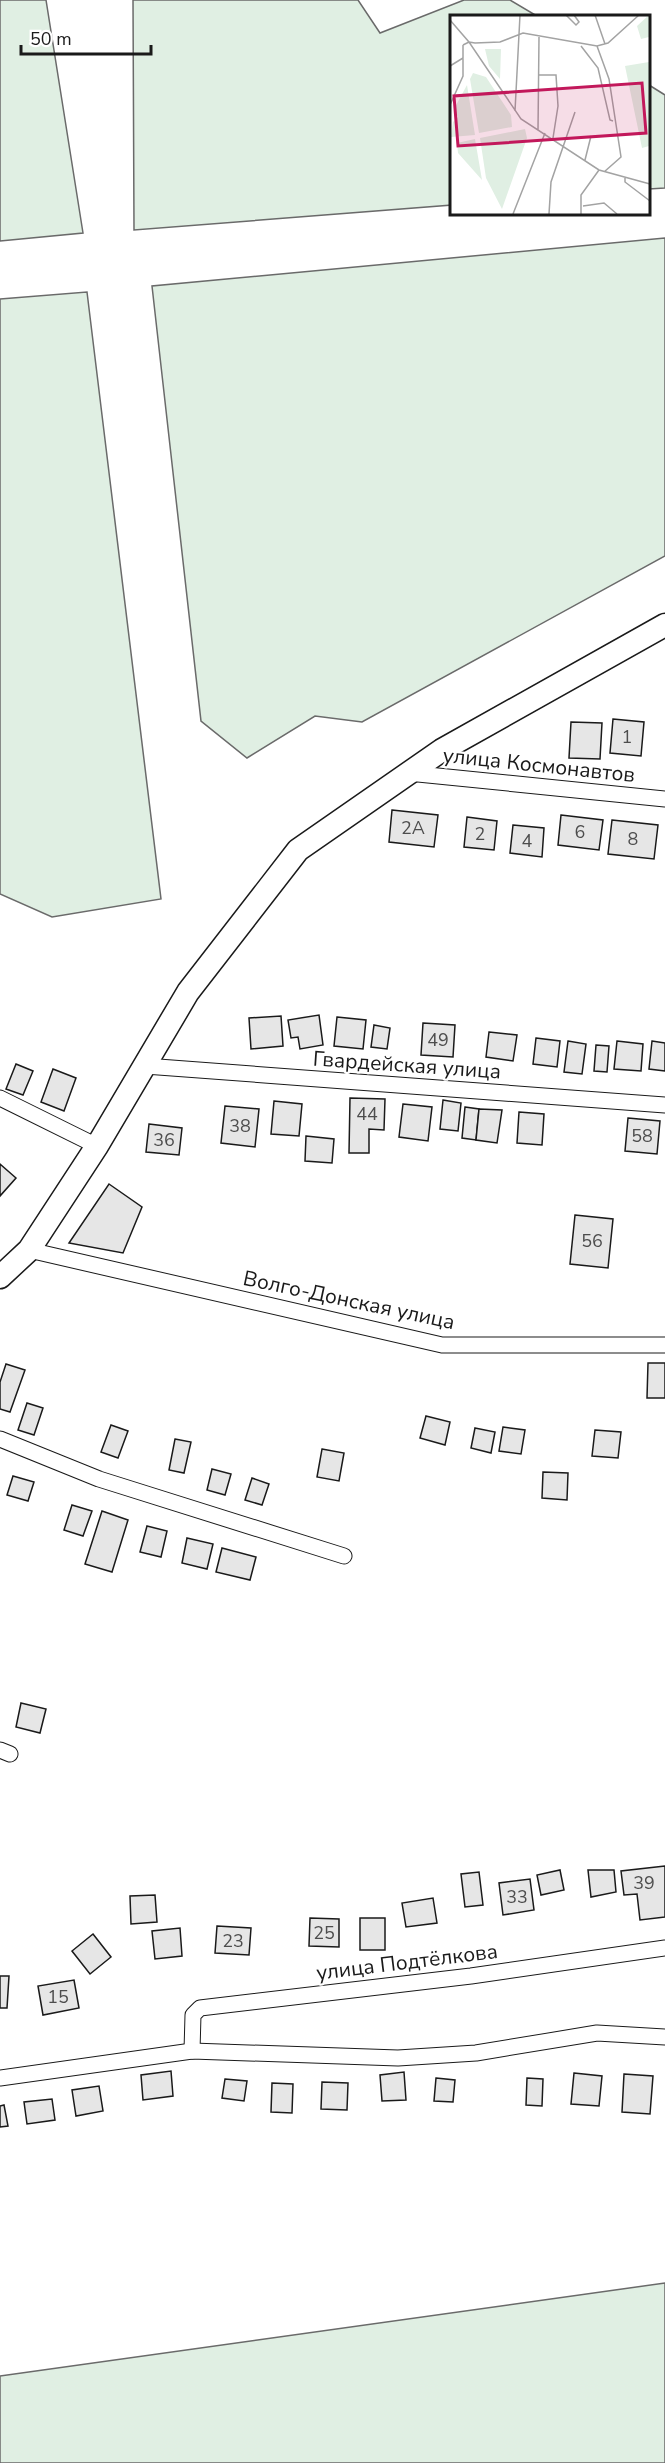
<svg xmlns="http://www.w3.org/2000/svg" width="665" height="2463" viewBox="0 0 665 2463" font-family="'Nunito Sans',sans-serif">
	<rect width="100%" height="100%" fill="#fff"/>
	<g fill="#e0efe3" stroke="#6a6a6a" stroke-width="1.5">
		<polygon points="0,0 46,0 83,233 0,241"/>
		<polygon points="133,0 358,0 380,33 464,0 510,0 537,16 452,16 452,205 134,230"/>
		<polygon points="649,85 665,95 665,188 649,189"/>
		<polygon points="665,238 665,556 362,722 315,716 247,758 201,721 152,286"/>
		<polygon points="87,292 161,899 52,917 0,894 0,299"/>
		<polygon points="665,2283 665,2463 0,2463 0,2376"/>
	</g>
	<g fill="#e6e6e6" stroke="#1a1a1a" stroke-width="1.5">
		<polygon points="613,719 644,722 641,756 610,753"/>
		<polygon points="571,722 602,723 600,759 569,758"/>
		<polygon points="392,810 438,815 434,847 389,842"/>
		<polygon points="561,815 603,820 599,850 558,845"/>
		<polygon points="467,817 497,821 494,850 464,847"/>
		<polygon points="612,820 658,825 654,859 608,854"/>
		<polygon points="513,825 544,828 542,857 510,853"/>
		<polygon points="319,1015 323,1045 300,1049 298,1037 291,1038 288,1020"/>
		<polygon points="281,1016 283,1046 251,1049 249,1018"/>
		<polygon points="337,1017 366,1020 363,1049 334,1046"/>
		<polygon points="423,1023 455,1025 453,1057 421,1055"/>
		<polygon points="374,1025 390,1028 387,1049 371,1047"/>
		<polygon points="489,1032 517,1035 513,1061 486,1057"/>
		<polygon points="536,1038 560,1041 557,1067 533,1064"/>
		<polygon points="568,1041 586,1044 582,1074 564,1072"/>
		<polygon points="617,1041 643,1044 641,1071 614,1069"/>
		<polygon points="652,1041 665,1043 665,1071 649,1069"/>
		<polygon points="596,1045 609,1046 607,1072 594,1071"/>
		<polygon points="16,1064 33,1071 23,1095 6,1089"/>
		<polygon points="53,1069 76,1078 64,1111 41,1102"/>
		<polygon points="350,1098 385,1099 384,1130 369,1129 369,1153 349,1153"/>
		<polygon points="443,1100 461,1103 458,1131 440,1129"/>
		<polygon points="274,1101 302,1104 299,1136 271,1134"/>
		<polygon points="403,1104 432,1107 428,1141 399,1137"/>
		<polygon points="225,1106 259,1109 255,1147 221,1143"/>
		<polygon points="465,1107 479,1109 476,1140 462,1138"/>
		<polygon points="479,1109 502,1110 497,1143 476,1140"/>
		<polygon points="519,1112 544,1114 542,1145 517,1143"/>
		<polygon points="628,1118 660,1121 657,1154 625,1151"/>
		<polygon points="149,1124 182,1128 179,1155 146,1152"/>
		<polygon points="306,1136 334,1139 332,1163 305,1161"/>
		<polygon points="0,1164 16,1178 0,1196"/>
		<polygon points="109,1184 142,1207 123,1253 69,1243"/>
		<polygon points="575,1215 613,1219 608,1268 570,1264"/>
		<polygon points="648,1363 665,1363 665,1398 647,1398"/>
		<polygon points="6,1364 25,1370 10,1412 0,1409 0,1382"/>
		<polygon points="27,1403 43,1408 34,1435 18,1430"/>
		<polygon points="426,1416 450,1422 445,1445 420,1438"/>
		<polygon points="111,1425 128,1431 118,1458 101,1452"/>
		<polygon points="503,1427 525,1430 521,1454 499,1451"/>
		<polygon points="475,1428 495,1432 491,1453 471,1448"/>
		<polygon points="595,1430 621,1432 618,1458 592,1456"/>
		<polygon points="175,1439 191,1442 184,1473 169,1470"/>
		<polygon points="322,1449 344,1453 339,1481 317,1477"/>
		<polygon points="212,1469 231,1474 225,1495 207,1490"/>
		<polygon points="543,1472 568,1473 567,1500 542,1498"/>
		<polygon points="13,1476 34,1482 28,1501 7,1495"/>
		<polygon points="252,1478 269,1484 262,1505 245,1500"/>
		<polygon points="72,1505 92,1511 83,1536 64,1530"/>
		<polygon points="102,1511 128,1520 112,1572 85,1564"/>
		<polygon points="147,1526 167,1531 161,1557 140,1552"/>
		<polygon points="187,1538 213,1544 207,1569 182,1563"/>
		<polygon points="222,1548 256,1557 250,1580 216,1572"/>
		<polygon points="21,1703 46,1709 40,1733 16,1727"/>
		<polygon points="665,1866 665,1917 640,1920 637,1894 624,1895 621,1871"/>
		<polygon points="560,1870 564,1890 541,1895 537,1875"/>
		<polygon points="588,1870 614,1870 616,1892 591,1897"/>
		<polygon points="479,1872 483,1905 465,1907 461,1874"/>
		<polygon points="530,1879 534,1910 503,1915 499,1883"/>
		<polygon points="155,1895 157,1922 131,1924 130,1896"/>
		<polygon points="433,1898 437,1923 406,1927 402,1903"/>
		<polygon points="310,1918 339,1919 339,1947 309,1946"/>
		<rect x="360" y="1918" width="25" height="32"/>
		<polygon points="217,1926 251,1928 249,1955 215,1953"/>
		<polygon points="180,1928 182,1956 155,1959 152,1931"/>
		<polygon points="93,1934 111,1957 90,1974 72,1951"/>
		<polygon points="0,1976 9,1976 7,2008 0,2008"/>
		<polygon points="74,1980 79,2008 43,2015 38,1986"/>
		<polygon points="171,2071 173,2096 143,2100 141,2075"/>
		<polygon points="404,2072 406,2100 382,2101 380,2075"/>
		<polygon points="574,2073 602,2076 599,2106 571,2104"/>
		<polygon points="624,2074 653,2076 650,2114 622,2112"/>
		<polygon points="436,2078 455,2080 453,2102 434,2101"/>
		<polygon points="527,2078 543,2079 542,2106 526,2105"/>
		<polygon points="225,2079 247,2081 244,2101 222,2098"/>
		<polygon points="322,2082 348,2083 347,2110 321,2109"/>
		<polygon points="272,2083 293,2084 292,2113 271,2112"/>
		<polygon points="99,2086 103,2111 76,2116 72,2090"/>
		<polygon points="52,2099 55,2120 27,2124 24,2102"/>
		<polygon points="4,2105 8,2126 0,2127 0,2106"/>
	</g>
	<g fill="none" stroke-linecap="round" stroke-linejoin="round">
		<defs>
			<g id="street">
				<polyline points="408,773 665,799"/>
				<polyline points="145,1066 665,1105"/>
				<polyline points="0,1098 97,1146"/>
				<polyline points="29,1250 442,1345 665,1345"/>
				<polyline points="0,1439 99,1479 344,1556"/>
				<polyline points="0,1750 10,1754"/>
				<polyline points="192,2051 193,2015 200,2008 471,1976 665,1948"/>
				<polyline points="0,2078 192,2051 398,2058 476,2053 597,2033 665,2037"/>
			</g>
			<polyline id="secondary" points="0,1277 29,1250 97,1146 188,992 298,850 442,750 665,625"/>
		</defs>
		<use href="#street" stroke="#1a1a1a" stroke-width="17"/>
		<use href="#secondary" stroke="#1a1a1a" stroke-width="25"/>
		<use href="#street" stroke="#fff" stroke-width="15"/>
		<use href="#secondary" stroke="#fff" stroke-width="22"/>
	</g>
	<g text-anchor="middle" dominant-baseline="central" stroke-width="4.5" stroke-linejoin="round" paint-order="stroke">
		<g font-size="18" fill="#4d4d4d">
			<text x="627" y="737">1</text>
			<text x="413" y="828">2А</text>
			<text x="580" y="832">6</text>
			<text x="480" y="834">2</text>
			<text x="633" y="839">8</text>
			<text x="527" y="841">4</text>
			<text x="438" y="1040">49</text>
			<text x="367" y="1114">44</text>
			<text x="240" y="1126">38</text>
			<text x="642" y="1136">58</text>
			<text x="164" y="1140">36</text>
			<text x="592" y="1241">56</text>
			<text x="644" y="1883">39</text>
			<text x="517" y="1897">33</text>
			<text x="324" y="1933">25</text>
			<text x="233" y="1941">23</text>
			<text x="58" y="1997">15</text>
		</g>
		<g font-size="21" fill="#1a1a1a" stroke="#fff">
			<text transform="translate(539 765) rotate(6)">улица Космонавтов</text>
			<text transform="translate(407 1065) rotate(4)">Гвардейская улица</text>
			<text transform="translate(349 1300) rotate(12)">Волго-Донская улица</text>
			<text transform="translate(407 1962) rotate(-7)">улица Подтёлкова</text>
		</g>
	</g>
	<g transform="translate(450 15)">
		<rect width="200" height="200" fill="#fff"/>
		<path d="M199,0V22L191,24L187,11ZM35,34H51L50,64L39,51ZM199,47V131L192,133L175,51ZM23,58L36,62L61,100L62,112L29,118L20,64ZM17,70L25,120L1,122L3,107L8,102L4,94ZM75,114L77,123L52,194L36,163L30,123ZM25,124L32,165L8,138L7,128Z" fill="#e0efe3"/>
		<path fill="none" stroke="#a3a3a3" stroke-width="1.5" d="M116,0L126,10L129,7L124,0M145,0L155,29M0,5L19,27L25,28L50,27L73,18L147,31L158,28L189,0M13,30L19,27L71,104L149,155L200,169M131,31L148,53L160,105L163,106M147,31L159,64L171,142L154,157M0,51L13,43V30M89,60H106L108,91L103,123M0,90L13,61V43M65,96L70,0M88,115L89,22M135,145L141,121M175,163V167L200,186M133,191L154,188L167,199M63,199L95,118M99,199L101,167L125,97M131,199V180L149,155"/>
		<path fill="#c2185b" fill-opacity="0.15" stroke="#c2185b" stroke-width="3" d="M192,68L196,118L8,131L4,81Z"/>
		<rect width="200" height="200" fill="none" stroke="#1a1a1a" stroke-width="3"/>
	</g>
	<path d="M21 45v9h130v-9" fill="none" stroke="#1a1a1a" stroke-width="3"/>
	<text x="30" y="45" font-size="18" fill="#1a1a1a" stroke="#ffffff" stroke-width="4.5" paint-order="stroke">50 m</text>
</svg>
